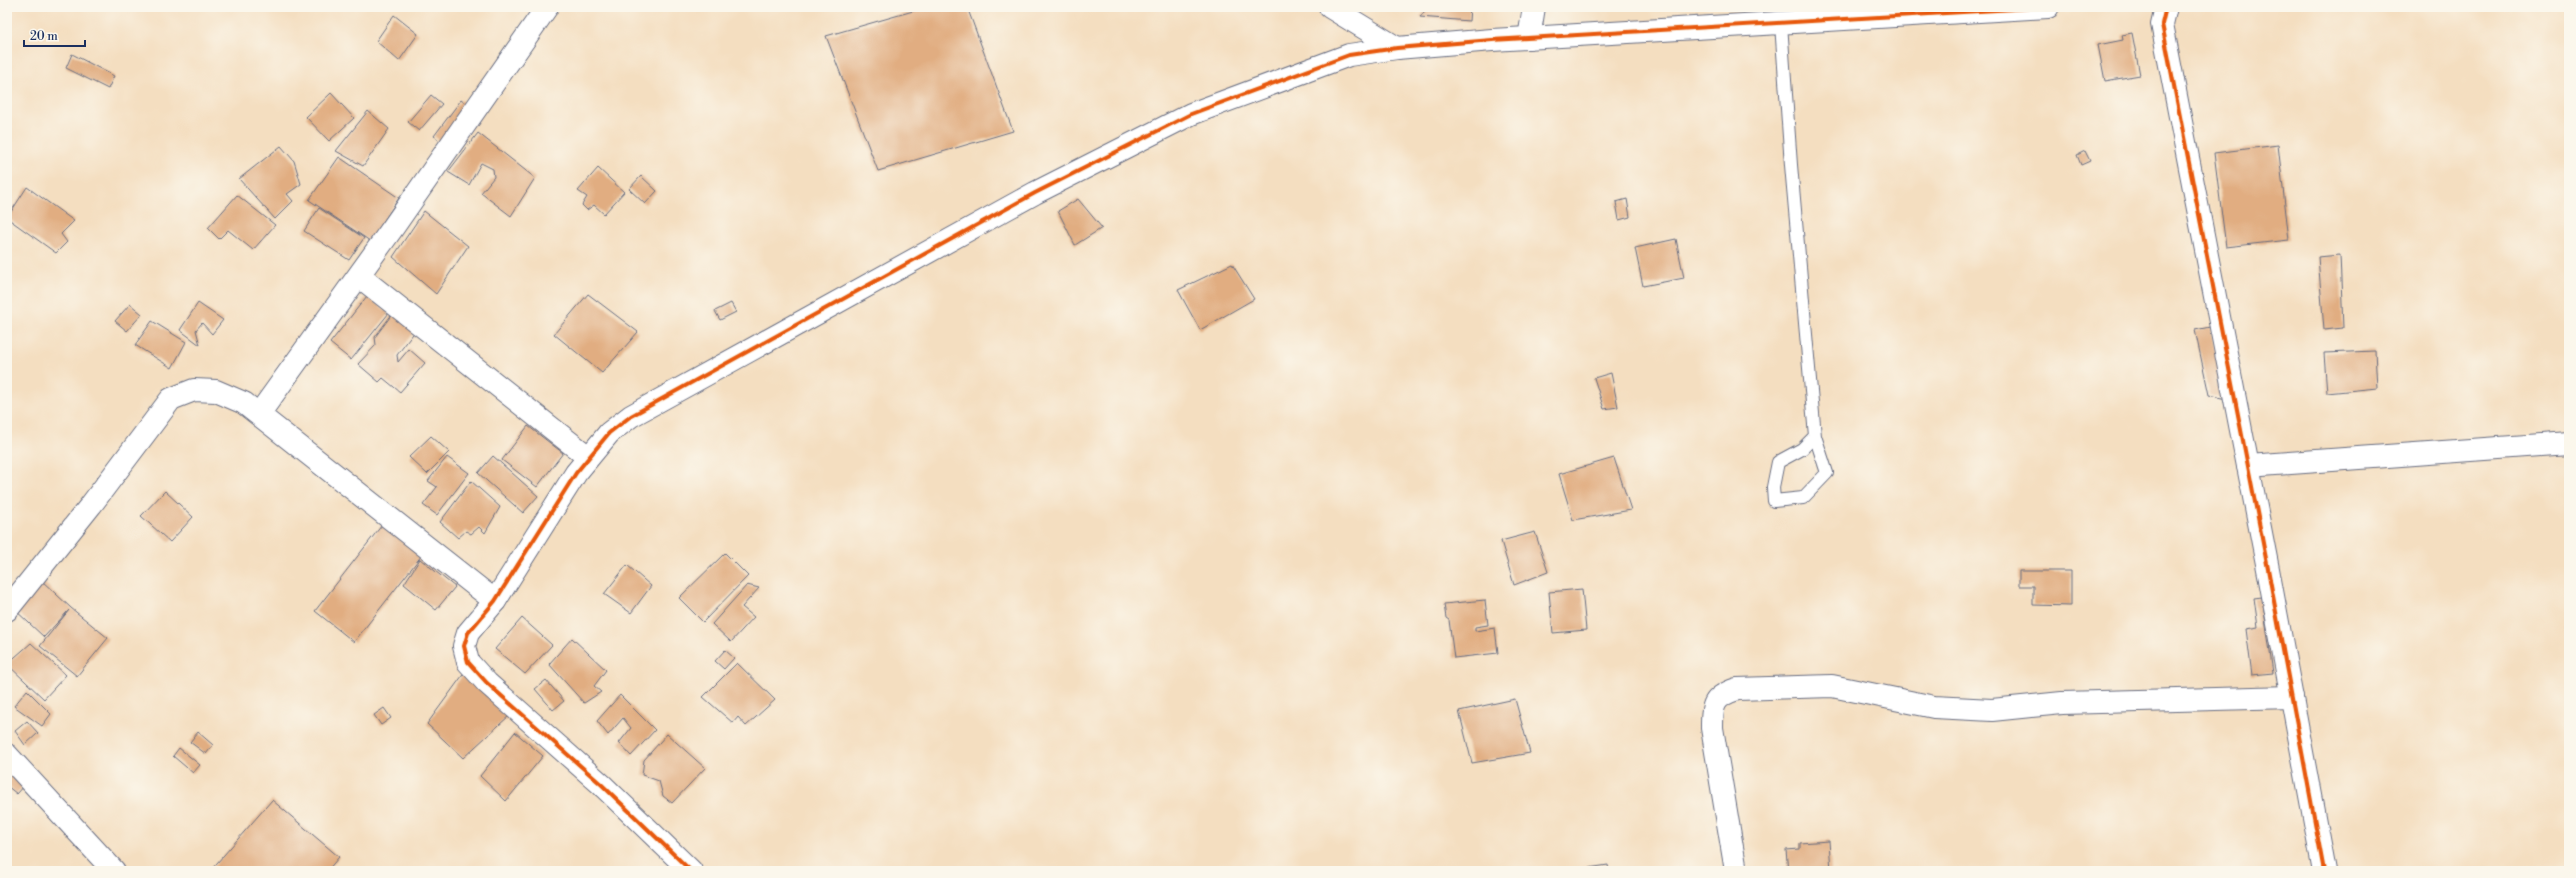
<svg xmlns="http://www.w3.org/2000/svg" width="2576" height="878" viewBox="0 0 2576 878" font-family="'Libre Bodoni',serif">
	<rect width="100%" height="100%" fill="#fbf7ec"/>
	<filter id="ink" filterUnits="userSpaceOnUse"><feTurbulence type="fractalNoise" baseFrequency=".025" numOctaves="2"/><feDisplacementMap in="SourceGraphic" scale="8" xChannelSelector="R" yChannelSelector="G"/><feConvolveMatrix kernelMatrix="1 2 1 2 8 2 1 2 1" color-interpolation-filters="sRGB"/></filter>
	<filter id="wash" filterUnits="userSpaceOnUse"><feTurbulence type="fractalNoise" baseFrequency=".012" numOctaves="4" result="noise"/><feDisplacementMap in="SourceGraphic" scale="16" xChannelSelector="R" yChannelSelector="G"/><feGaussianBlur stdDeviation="0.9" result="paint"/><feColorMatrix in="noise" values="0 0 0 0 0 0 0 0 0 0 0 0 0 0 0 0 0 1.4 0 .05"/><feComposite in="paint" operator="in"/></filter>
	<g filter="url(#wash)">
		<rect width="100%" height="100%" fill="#f4dec0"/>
		<g id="blocks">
			<g fill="#e1ad81">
				<polygon points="927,7 967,7 1013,131 878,171 826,36"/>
				<polygon points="1428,7 1470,7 1469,21 1420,17"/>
				<polygon points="394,15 418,34 399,61 376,41"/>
				<polygon points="2132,33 2140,75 2105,81 2098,45 2123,40 2122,35"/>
				<polygon points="72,54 114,76 108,89 66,68"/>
				<polygon points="331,93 354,118 329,141 306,117"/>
				<polygon points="431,95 442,104 419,131 408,122"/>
				<polygon points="461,100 470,107 440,141 434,136"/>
				<polygon points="368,111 389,129 363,166 336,151"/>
				<polygon points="478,133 535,178 511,216 481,193 494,177 493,169 481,163 469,185 448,172"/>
				<polygon points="2278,145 2289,240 2226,247 2214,153"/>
				<polygon points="281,146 294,161 301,184 287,194 293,201 275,219 239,179"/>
				<polygon points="2085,151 2090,161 2081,165 2077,155"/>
				<polygon points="339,157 399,198 370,241 309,200"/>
				<polygon points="598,168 624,192 604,214 594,205 587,210 582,205 587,197 578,191"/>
				<polygon points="641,176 657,191 645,204 629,189"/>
				<polygon points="27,187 74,221 61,234 67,242 56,253 7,218"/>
				<polygon points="237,195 275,225 253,250 228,230 219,239 208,228"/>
				<polygon points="1078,199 1102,228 1075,245 1058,211"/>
				<polygon points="1627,199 1630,217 1619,220 1616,202"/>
				<polygon points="319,208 364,238 349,260 304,231"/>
				<polygon points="424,211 468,246 436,294 393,257"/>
				<polygon points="1676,239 1684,278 1643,286 1635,248"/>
				<polygon points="2340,255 2343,328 2324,330 2318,257"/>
				<polygon points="1232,264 1254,299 1200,330 1178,290"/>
				<polygon points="588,294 638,332 602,373 554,334"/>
				<polygon points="367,296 389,313 351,360 330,343"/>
				<polygon points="198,303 223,320 212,334 202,323 196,330 200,345 180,330"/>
				<polygon points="731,303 736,312 720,320 715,311"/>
				<polygon points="130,304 142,314 127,331 115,321"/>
				<polygon points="393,313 416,330 397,355 398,362 409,349 425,363 400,392 383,378 379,382 358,364 376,345 375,337"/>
				<polygon points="152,321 186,342 172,368 135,345"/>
				<polygon points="2210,327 2226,399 2209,395 2195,330"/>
				<polygon points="2375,351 2377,388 2327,393 2324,353"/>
				<polygon points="1611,373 1618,407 1604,409 1594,378"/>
				<polygon points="528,426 563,453 537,487 502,460"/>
				<polygon points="431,436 449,452 427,474 409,457"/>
				<polygon points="493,456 538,496 523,513 478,473"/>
				<polygon points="447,457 469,473 437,515 423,505 437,487 428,481"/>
				<polygon points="1614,458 1631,510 1573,520 1559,474"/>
				<polygon points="471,481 500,507 485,533 479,527 471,534 466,531 458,538 440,522"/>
				<polygon points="165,491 193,517 170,542 141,516"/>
				<polygon points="382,525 422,555 354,642 315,611"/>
				<polygon points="1535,532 1548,572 1514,585 1501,541"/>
				<polygon points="725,553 748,576 703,622 679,598"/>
				<polygon points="420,559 455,587 436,610 404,584"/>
				<polygon points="627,565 651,586 631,613 604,594"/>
				<polygon points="2019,571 2071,571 2071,606 2033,605 2033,586 2019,586"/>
				<polygon points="41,580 71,608 108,638 77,676 40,646 69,610 44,637 14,609"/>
				<polygon points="747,585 759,588 742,607 754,617 731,642 712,624"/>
				<polygon points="1582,589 1586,630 1553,633 1549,592"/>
				<polygon points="2262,597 2273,673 2252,675 2246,629 2258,627 2254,598"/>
				<polygon points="1485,600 1488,625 1475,627 1475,631 1495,628 1498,653 1454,658 1449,620 1446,618 1444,604"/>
				<polygon points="522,618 552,645 525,674 495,649"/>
				<polygon points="572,638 606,670 594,686 601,692 584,703 549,664"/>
				<polygon points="31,643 66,675 44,699 7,664"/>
				<polygon points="725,650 734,658 724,669 715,661"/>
				<polygon points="737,663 775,700 746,726 738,717 733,723 703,697"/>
				<polygon points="465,672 510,715 463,758 427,724"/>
				<polygon points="546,680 564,701 553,710 535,689"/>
				<polygon points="27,690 51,714 42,726 14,706"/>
				<polygon points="620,695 655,730 631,756 619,743 631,728 623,718 608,735 597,721"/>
				<polygon points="1515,699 1530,753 1472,763 1459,711"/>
				<polygon points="384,708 391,718 381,725 374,715"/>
				<polygon points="27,721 38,733 25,745 15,731"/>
				<polygon points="198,732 213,745 206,754 190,742"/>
				<polygon points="515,732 543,756 506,801 480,776"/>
				<polygon points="667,734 705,768 672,803 663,796 659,781 642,775 644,760"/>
				<polygon points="179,748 200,765 193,773 173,756"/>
				<polygon points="11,772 26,784 17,794 7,786 7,777"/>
				<polygon points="272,800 339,857 327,871 210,871"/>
				<polygon points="1829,841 1831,871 1788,871 1786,850 1800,849 1800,843"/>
				<polygon points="1608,865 1609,871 1575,871 1575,870"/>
			</g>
		</g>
	</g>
	<g filter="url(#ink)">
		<use href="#blocks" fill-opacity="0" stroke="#676c80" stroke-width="1"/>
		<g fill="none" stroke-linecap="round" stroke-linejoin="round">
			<defs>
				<polyline id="service" points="1781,24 1791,165 1815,436 1827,473 1803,498 1774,501 1773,487 1778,462 1802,449 1815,436"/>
				<g id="minor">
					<polyline points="1330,7 1397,48"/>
					<polyline points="2166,7 2162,24 2268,569 2324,871"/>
					<polyline points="1529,38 1534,7"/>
					<polyline points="359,276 588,457"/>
					<polyline points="259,414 392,229 547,7"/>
					<polyline points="2248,466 2569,443"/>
					<polyline points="7,610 91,505 171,399 194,390 216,391 244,403 495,601"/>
					<polyline points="7,755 114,871"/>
					<polyline points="691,871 602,785 487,683 468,662 464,646 468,633 495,601 576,473 609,433 631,416 1035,193 1191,114 1349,55 1397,48 1492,40 2048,7"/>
					<path d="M1736,871L1712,728C1712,704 1713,697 1737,689L1832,686L1934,707L1992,710L2062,703L2292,697"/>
				</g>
			</defs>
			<use href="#service" stroke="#676c80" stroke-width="14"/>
			<use href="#minor" stroke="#676c80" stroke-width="24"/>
			<use href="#service" stroke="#fff" stroke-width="12"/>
			<use href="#minor" stroke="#fff" stroke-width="22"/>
			<defs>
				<g id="cycleway">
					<polyline points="2166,7 2162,24 2268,569 2324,871"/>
					<polyline points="691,871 602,785 487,683 468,662 464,646 468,633 495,601 576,473 609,433 631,416 1035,193 1191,114 1349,55 1397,48 1492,40 2048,7"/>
				</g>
			</defs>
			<use href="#cycleway" stroke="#fbf7ec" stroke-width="6"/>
			<use href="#cycleway" stroke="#e8590c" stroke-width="4"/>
		</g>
	</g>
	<rect width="2576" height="878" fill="none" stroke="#fbf7ec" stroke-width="24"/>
	<path d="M24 40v6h61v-6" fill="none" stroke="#1b2f5e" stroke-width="2"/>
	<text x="30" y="40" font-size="12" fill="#1b2f5e" stroke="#fbf7ec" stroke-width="3" paint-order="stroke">20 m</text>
</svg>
